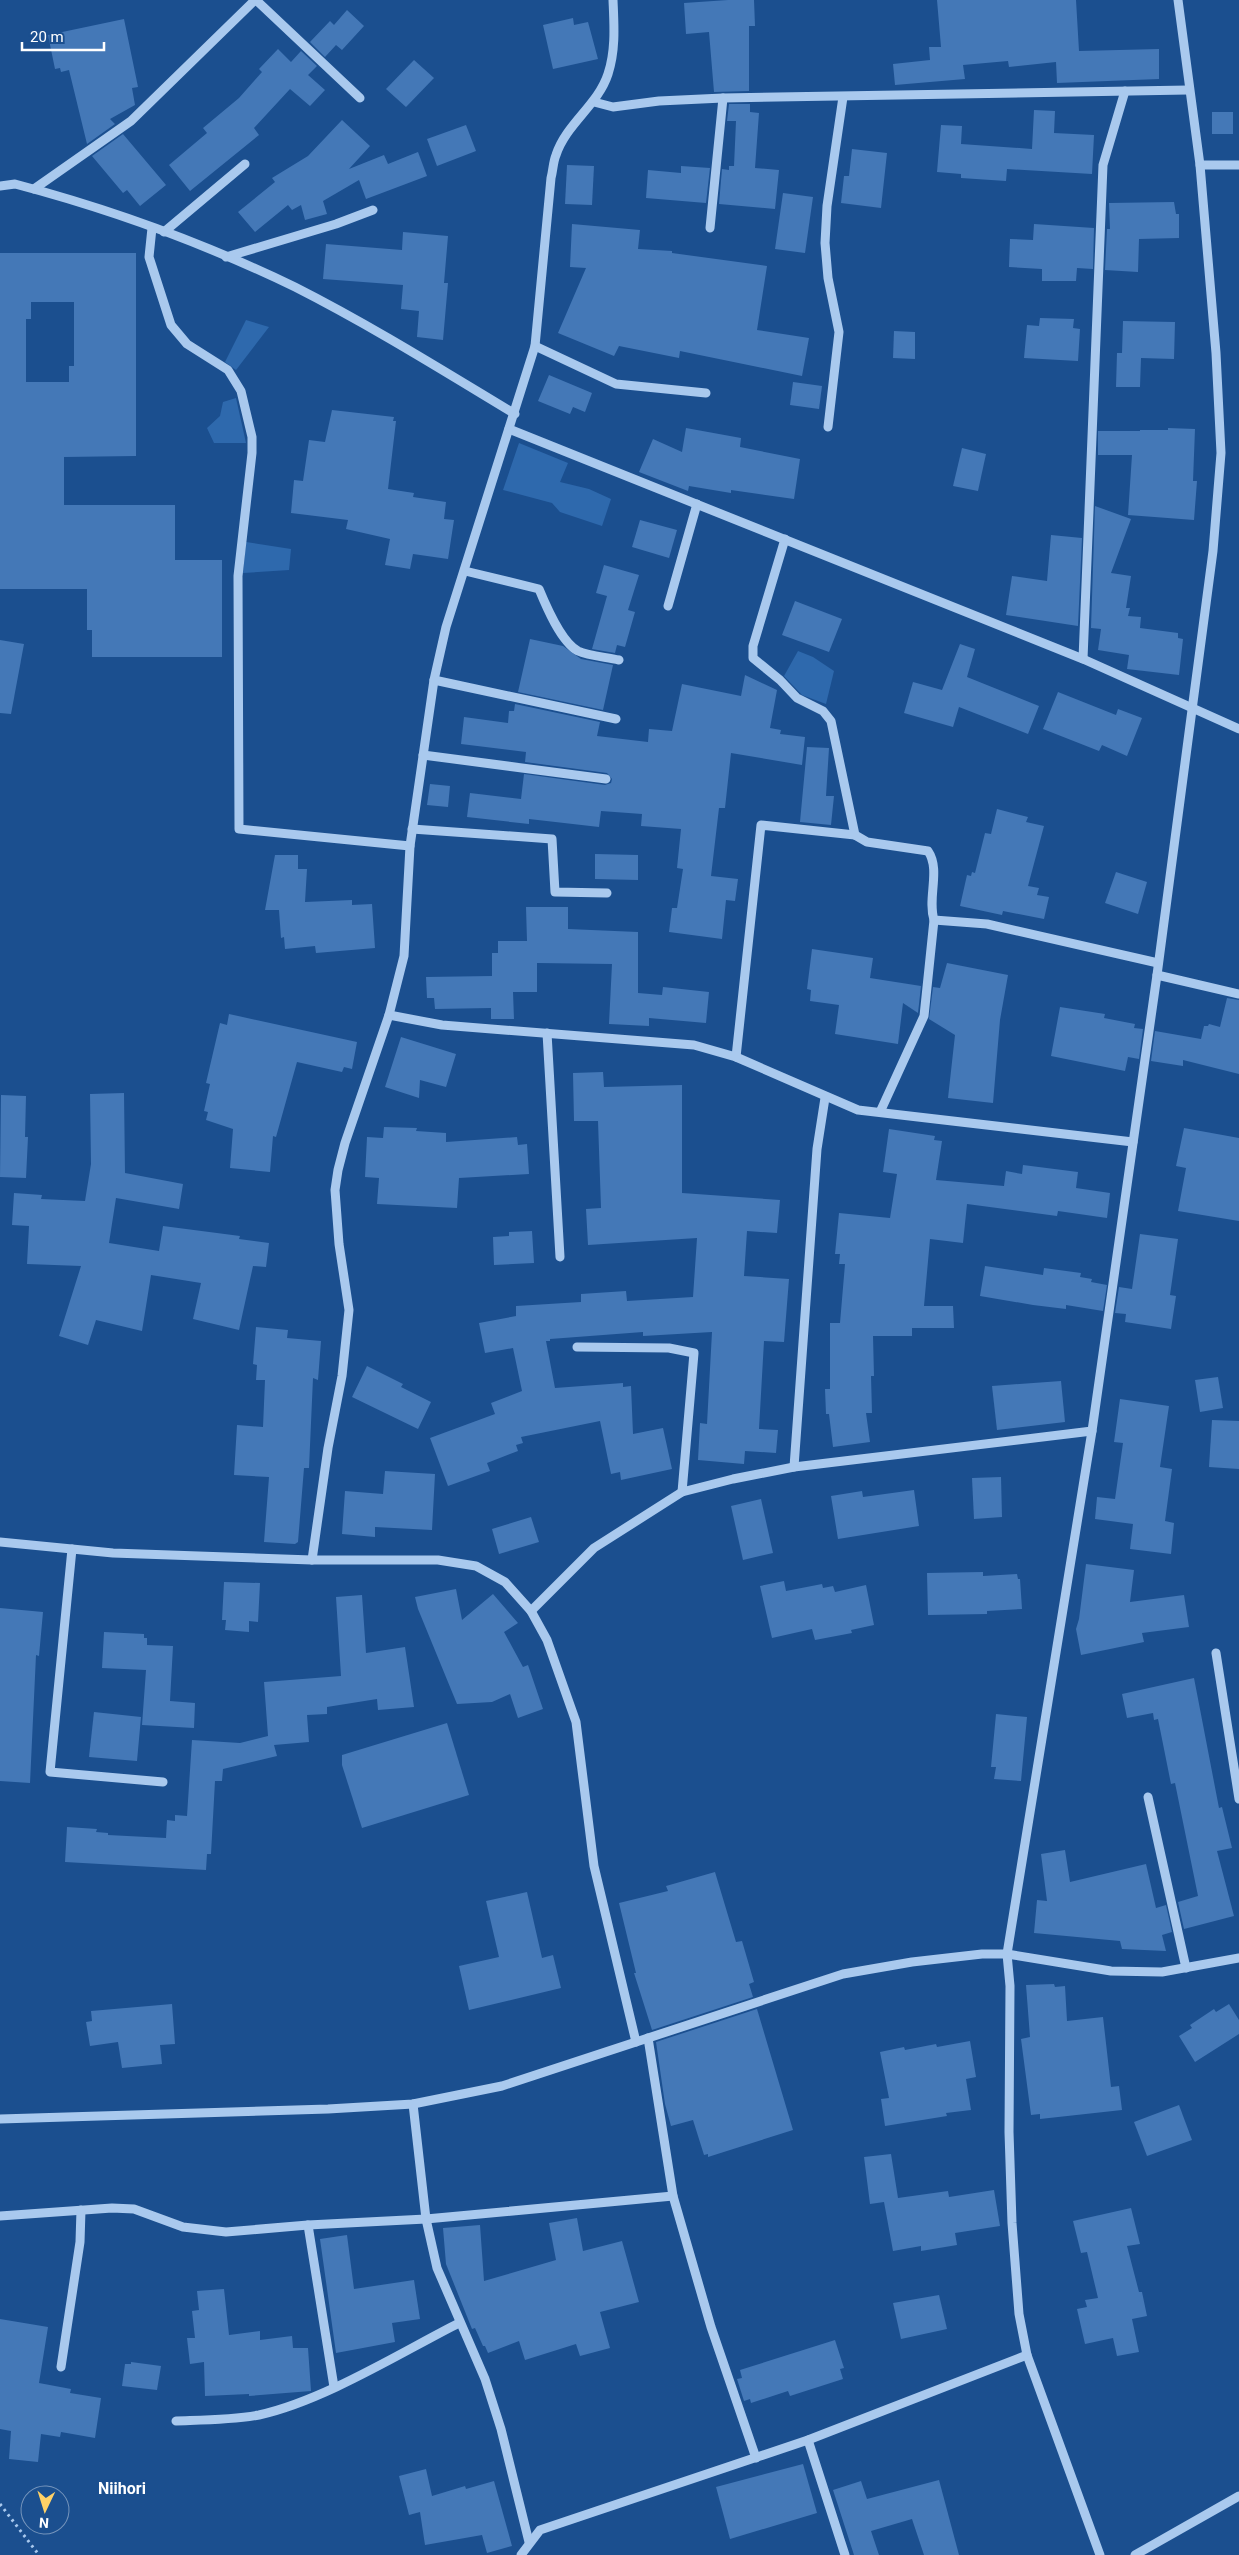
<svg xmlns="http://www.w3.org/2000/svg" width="1239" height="2555" viewBox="0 0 1239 2555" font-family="Roboto,sans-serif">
	<rect width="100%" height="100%" fill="#1b4f8f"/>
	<g fill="#2e69ad">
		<polygon points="246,320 269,327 236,370 225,362"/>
		<polygon points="236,398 246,443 214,443 207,428 220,416 223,402"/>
		<polygon points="519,443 568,463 560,482 589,489 611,499 602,526 560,512 552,503 503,490"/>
		<polygon points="246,542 291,549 289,570 243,573"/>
		<polygon points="798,651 813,657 834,671 826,704 802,695 784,676"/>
	</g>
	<g fill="#4478b7" fill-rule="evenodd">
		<polygon points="728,0 754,0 755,26 749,26 749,91 714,92 709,32 686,34 684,3"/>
		<polygon points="937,0 1076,0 1079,51 1159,49 1159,79 1057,83 1056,62 1009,67 1008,61 963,65 965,79 895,85 893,64 930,60 929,47 941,47"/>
		<polygon points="347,10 364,26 342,50 336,45 325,57 310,42 330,21 334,25"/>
		<polygon points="573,18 574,25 588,22 598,59 553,69 543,25"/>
		<polygon points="124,19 138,87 132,88 135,105 110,119 115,124 87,144 69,70 61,72 60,68 55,69 48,35"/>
		<polygon points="278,49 291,62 301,51 317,66 308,75 325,90 310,106 290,89 254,128 259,135 190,191 169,165 207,133 203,128 239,98 262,72 259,69"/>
		<polygon points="414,60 434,78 406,107 386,89"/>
		<polygon points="729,104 750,104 750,112 759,113 755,168 779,170 775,209 719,204 722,169 729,170 729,166 734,166 736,121 727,121"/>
		<polygon points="1034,110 1055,111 1054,133 1094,135 1092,174 1007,169 1006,181 961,178 961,174 937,172 941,125 962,126 961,144 1032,149"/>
		<rect x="1212" y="112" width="21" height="22"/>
		<polygon points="342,120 370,146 349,169 384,155 388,164 418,152 427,176 366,199 359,180 323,201 327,214 305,220 301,205 292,210 288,205 255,232 238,212 275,182 272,178 308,156"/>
		<polygon points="466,125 476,151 437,166 427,139"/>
		<polygon points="123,134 166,185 140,206 127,190 123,193 92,156"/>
		<polygon points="852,149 887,153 881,208 841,203 844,176 849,176"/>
		<polygon points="567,165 594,166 592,205 565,204"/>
		<polygon points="681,166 710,168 706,203 646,198 648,170 681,173"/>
		<polygon points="783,193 813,197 805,253 775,249"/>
		<polygon points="1174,202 1176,214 1179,214 1179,238 1139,239 1138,272 1105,270 1107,229 1110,229 1109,203"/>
		<polygon points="572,224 640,230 638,249 672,251 672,253 767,266 757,330 809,338 802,376 680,351 679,358 619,346 614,356 558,333 586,268 570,267"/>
		<polygon points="1034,224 1094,228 1093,269 1077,268 1076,281 1042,281 1042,269 1009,267 1010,239 1033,240"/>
		<polygon points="403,232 448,236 444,283 448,283 443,340 417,337 419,311 401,309 403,285 323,279 326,244 402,250"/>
		<path d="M0,253H136V456L64,457V505H175V560H222V657H92V630H87V589H0ZM31,302H74V366H69V382H26V319H31Z"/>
		<polygon points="1040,318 1074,319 1073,328 1080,329 1078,361 1024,358 1027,325 1039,326"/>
		<polygon points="1123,321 1175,322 1174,359 1141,358 1140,387 1116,387 1117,353 1122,353"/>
		<polygon points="894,331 915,332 915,359 893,358"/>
		<polygon points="549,375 592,393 585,412 573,407 570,414 538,401"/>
		<polygon points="793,382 822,386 819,409 790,405"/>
		<polygon points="332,410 394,417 393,421 396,421 388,489 414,493 413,497 446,502 444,519 454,520 448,559 413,554 410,569 385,565 390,539 346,529 348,520 291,513 294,480 303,481 309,440 325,442"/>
		<polygon points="686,428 741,438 740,447 800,459 794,499 731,490 731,493 689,486 688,491 639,472 653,439 682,452"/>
		<polygon points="1168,428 1195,429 1193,481 1197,481 1194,520 1128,515 1132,455 1098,455 1098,431 1140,431 1140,430 1168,430"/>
		<polygon points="962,448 986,454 978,491 953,486"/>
		<polygon points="1095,506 1131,519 1111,573 1131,576 1126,608 1130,608 1128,616 1141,617 1140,628 1178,633 1178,638 1183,639 1179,675 1127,669 1129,655 1098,650 1101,629 1091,628"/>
		<polygon points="640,520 677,530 669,558 632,547"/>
		<polygon points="1051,535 1082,538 1078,626 1006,615 1012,576 1047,581"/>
		<polygon points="604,565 639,575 628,610 635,612 625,647 617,645 615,653 592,649 607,596 596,593"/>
		<polygon points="795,601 842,619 829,652 782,635"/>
		<polygon points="530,639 563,646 581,659 613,665 603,710 518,692"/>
		<polygon points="0,640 24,644 11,714 0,713"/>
		<polygon points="960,644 975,649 967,677 1039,706 1028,734 959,707 953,727 904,713 913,682 942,690"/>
		<polygon points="745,675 777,690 770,728 781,730 780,734 805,737 802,765 731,753 725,808 719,808 711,876 738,879 735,901 726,900 722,939 669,932 672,908 677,908 683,869 677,868 681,829 641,826 642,814 601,811 599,827 529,819 529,824 467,817 470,793 521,799 524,774 605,785 611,783 612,779 607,773 525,762 526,752 461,744 464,717 508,723 509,711 514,711 515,704 600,722 597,736 648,742 649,729 672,731 682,684 741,696"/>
		<polygon points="1058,692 1116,715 1118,709 1142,718 1127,756 1102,745 1099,751 1043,729"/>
		<polygon points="807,747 829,748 826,796 834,796 831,825 800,822"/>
		<polygon points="430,784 450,786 448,807 427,805"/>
		<polygon points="997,809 1028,817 1026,822 1044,826 1028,886 1039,888 1037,895 1049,897 1044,919 1003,911 1002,915 960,906 967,875 971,876 972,872 975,873 985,833 991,834"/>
		<polygon points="595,854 638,855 638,880 595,879"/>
		<polygon points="275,855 298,855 298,869 307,869 305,902 352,900 352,905 372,904 375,948 316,953 315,946 285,949 284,937 281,938 279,910 265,910"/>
		<polygon points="1116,872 1147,882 1138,914 1105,903"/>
		<polygon points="526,907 568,907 568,929 638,932 638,993 662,995 663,987 709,992 706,1023 649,1018 649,1026 609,1024 612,964 537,963 537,992 513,992 514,1019 491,1019 491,1008 435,1009 434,998 427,998 426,977 492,976 492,953 498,953 498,941 527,941"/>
		<polygon points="812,949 873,958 870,978 921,986 918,1013 903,1003 898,1044 835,1034 839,1005 810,1001 811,990 807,989"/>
		<polygon points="947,963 1008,975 1000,1020 993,1103 948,1098 955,1035 929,1019 933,987 940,988"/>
		<polygon points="1227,998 1239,1000 1239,1074 1183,1060 1183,1066 1151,1061 1155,1031 1201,1039 1204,1026 1208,1026 1209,1024 1220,1027"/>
		<polygon points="1060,1007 1105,1014 1104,1018 1135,1024 1134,1028 1143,1029 1139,1059 1128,1057 1125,1071 1051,1056"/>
		<polygon points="229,1014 357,1042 352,1069 344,1067 342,1072 297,1062 276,1137 273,1136 270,1172 230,1168 233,1129 206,1120 208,1112 204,1111 210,1084 206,1083 220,1023 227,1025"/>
		<polygon points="401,1037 456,1054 446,1087 420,1080 419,1098 385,1087"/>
		<polygon points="603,1072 604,1087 682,1085 682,1193 780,1200 777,1233 747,1231 744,1276 789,1279 784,1342 764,1341 759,1429 778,1430 776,1453 745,1451 744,1464 698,1460 700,1423 707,1424 712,1332 643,1336 643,1332 550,1339 550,1341 546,1341 555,1388 623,1383 623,1387 631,1386 633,1434 663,1428 672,1469 621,1480 620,1472 611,1474 600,1421 521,1437 523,1443 516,1445 518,1451 487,1463 490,1471 448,1486 430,1438 495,1414 491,1403 522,1391 513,1348 485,1353 479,1323 516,1316 516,1306 581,1302 581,1294 626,1291 627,1301 693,1297 697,1238 588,1245 586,1209 601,1208 598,1121 574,1121 573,1073"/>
		<polygon points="124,1093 125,1173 183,1184 179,1209 116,1198 109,1243 159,1251 163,1226 240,1236 239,1239 269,1243 266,1267 253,1266 239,1330 193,1319 201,1283 151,1275 142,1331 96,1320 88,1345 59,1336 81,1266 27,1264 29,1226 12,1225 14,1193 42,1195 41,1199 85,1201 91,1164 90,1094"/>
		<polygon points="1,1095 26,1096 25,1137 28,1137 26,1178 0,1177"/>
		<polygon points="384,1127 417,1128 416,1131 446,1133 446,1142 517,1137 518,1145 527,1144 529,1174 459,1178 457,1208 377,1204 379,1178 365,1177 367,1137 383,1138"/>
		<polygon points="1184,1128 1239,1138 1239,1221 1178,1211 1186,1168 1176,1166"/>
		<polygon points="889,1129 935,1136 934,1140 942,1141 936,1180 1004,1186 1006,1171 1022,1174 1023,1165 1078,1172 1076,1188 1110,1193 1107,1218 1058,1211 1057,1216 967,1204 963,1243 930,1239 924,1306 953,1306 954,1328 912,1328 912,1336 873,1336 874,1376 871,1376 872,1413 866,1413 870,1442 833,1447 829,1414 826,1414 825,1389 830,1389 830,1323 840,1323 845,1264 839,1264 840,1254 835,1254 839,1213 890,1218 897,1174 883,1172"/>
		<polygon points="532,1231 534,1263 494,1265 493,1237 509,1236 509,1232"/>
		<polygon points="1140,1234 1178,1239 1170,1295 1176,1296 1171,1329 1125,1322 1126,1314 1115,1313 1119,1287 1132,1289"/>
		<polygon points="985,1266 1043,1275 1044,1268 1081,1273 1080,1277 1092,1279 1091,1282 1107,1285 1103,1311 1066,1305 1066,1309 1033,1305 980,1296"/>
		<polygon points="256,1327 288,1330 287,1338 321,1341 318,1380 313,1378 309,1468 304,1468 298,1542 295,1544 264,1542 269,1477 234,1475 237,1425 263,1427 265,1380 256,1380 257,1365 253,1364"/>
		<polygon points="367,1366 403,1384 401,1387 431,1402 418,1429 352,1397"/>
		<polygon points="1218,1377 1223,1408 1200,1412 1195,1380"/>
		<polygon points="1061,1381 1065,1422 997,1430 992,1386"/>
		<polygon points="1120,1399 1169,1406 1160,1467 1172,1469 1165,1521 1174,1523 1171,1554 1130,1549 1133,1524 1095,1519 1097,1497 1115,1499 1123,1443 1114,1442"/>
		<polygon points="1212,1420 1239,1421 1239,1469 1209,1467"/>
		<polygon points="385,1471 435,1474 432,1530 375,1527 375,1537 342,1534 345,1491 383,1494"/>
		<polygon points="1001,1477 1002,1517 974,1519 972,1478"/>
		<polygon points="914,1490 919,1526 838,1539 831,1496 862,1491 863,1497"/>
		<polygon points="761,1499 773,1553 743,1560 731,1506"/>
		<polygon points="531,1517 539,1542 499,1554 492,1529"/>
		<polygon points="1086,1564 1134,1570 1130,1602 1184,1595 1189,1627 1142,1633 1144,1642 1081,1655 1076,1629 1079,1619"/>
		<polygon points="983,1572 983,1576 1017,1574 1018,1579 1020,1579 1022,1609 987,1611 987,1614 928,1615 927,1573"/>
		<polygon points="784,1581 786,1591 822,1584 823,1588 833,1586 835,1592 866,1585 874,1625 851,1630 852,1633 815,1640 812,1629 772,1638 760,1586"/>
		<polygon points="224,1582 260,1583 258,1622 249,1621 249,1632 225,1630 226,1620 222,1620"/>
		<polygon points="456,1589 462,1620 493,1594 518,1623 504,1632 523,1667 528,1665 543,1709 518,1718 510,1694 492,1702 457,1704 418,1609 415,1597"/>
		<polygon points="362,1595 366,1653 405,1647 414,1707 378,1710 377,1699 327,1707 327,1714 307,1715 309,1742 274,1745 277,1756 223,1769 222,1781 215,1781 211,1854 207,1854 206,1870 65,1862 67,1827 97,1829 96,1832 108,1833 108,1835 166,1838 167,1820 175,1821 175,1815 187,1816 192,1740 240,1743 268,1736 264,1682 341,1676 336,1597"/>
		<polygon points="0,1608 43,1612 39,1656 36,1655 30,1783 0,1781"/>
		<polygon points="104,1632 144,1634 144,1638 147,1638 147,1645 173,1646 170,1701 195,1703 194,1728 142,1725 146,1670 102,1668"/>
		<polygon points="1194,1678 1219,1808 1222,1807 1232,1848 1217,1851 1234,1916 1184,1929 1178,1902 1198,1896 1175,1783 1171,1784 1158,1719 1154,1720 1153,1713 1127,1718 1122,1694"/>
		<polygon points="94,1712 141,1717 137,1761 89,1757"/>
		<polygon points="996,1714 1027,1717 1021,1781 994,1779 996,1767 991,1767"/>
		<polygon points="447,1723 469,1795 362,1828 342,1765 342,1755"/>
		<polygon points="1065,1850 1070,1882 1146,1864 1156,1908 1166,1905 1172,1932 1162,1935 1166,1951 1122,1949 1120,1941 1034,1933 1037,1900 1047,1901 1041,1854"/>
		<polygon points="715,1872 736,1942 742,1941 754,1982 749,1984 753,1997 652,2030 634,1973 636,1973 619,1903 668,1891 666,1886"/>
		<polygon points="527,1892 542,1958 553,1955 561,1988 469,2010 459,1966 499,1957 486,1901"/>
		<polygon points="1054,1984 1055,1987 1065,1986 1067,2021 1103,2017 1111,2087 1119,2086 1122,2110 1040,2119 1040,2114 1031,2115 1021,2039 1030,2037 1026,1985"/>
		<polygon points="172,2004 175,2044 160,2045 162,2064 122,2068 118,2042 90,2046 86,2022 92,2021 91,2011"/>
		<polygon points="1229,2004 1239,2020 1239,2034 1195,2062 1179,2036 1192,2028 1190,2025 1214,2009 1216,2012"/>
		<polygon points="757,2009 793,2130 708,2157 708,2154 704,2155 693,2120 671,2126 665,2104 656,2042"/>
		<polygon points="970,2041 976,2077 966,2079 971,2110 946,2113 947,2116 885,2126 881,2099 889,2098 880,2052 904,2047 905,2050 936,2044 937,2047"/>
		<polygon points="1179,2105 1192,2140 1147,2156 1134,2122"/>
		<polygon points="891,2154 898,2198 948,2191 949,2197 994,2190 1000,2226 955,2233 957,2245 921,2251 921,2246 893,2251 884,2202 870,2204 864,2157"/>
		<polygon points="1131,2208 1140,2244 1127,2246 1139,2292 1142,2292 1147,2316 1132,2319 1139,2352 1117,2356 1113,2338 1085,2344 1077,2309 1087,2307 1085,2300 1098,2298 1087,2252 1081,2253 1073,2221"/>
		<polygon points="577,2218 583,2251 622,2241 639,2302 600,2312 610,2348 580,2356 576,2344 525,2360 519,2341 488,2353 485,2346 483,2346 475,2328 472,2329 446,2264 443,2228 480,2225 484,2281 556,2260 549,2223"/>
		<polygon points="347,2235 354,2289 414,2280 420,2319 392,2323 395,2342 336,2353 320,2239"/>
		<polygon points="224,2289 229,2335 260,2331 260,2340 292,2336 293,2348 308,2348 311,2391 249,2396 249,2394 205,2396 204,2362 190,2364 187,2338 195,2338 192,2311 199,2310 197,2291"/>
		<polygon points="939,2295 947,2329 901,2339 893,2303"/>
		<polygon points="0,2319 48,2327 39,2383 71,2389 70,2393 101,2398 95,2438 61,2432 60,2437 41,2434 38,2462 9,2459 11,2431 0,2429"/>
		<polygon points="835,2340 844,2368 840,2369 843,2379 790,2396 788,2391 751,2403 750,2399 744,2401 737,2379 742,2378 740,2370"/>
		<polygon points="131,2362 161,2366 157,2390 122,2386 125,2364 131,2364"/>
		<polygon points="803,2464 817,2513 730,2539 716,2487"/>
		<polygon points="426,2469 432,2496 465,2486 466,2489 494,2481 512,2546 487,2553 482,2535 425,2545 420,2512 409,2515 399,2476"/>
		<polygon points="939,2480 959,2555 924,2555 912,2519 871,2531 879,2555 854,2555 833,2490 861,2481 867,2499"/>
	</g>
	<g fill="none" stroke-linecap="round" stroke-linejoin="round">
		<polyline stroke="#a9c9ee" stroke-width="3" stroke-dasharray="2.5 4" stroke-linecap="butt" points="0,2504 39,2555"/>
		<g stroke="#a9c9ee" stroke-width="9">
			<polyline points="256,0 360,98"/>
			<polyline points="594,102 613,107 659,101 723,98 1188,90"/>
			<polyline points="1200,165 1239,165"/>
			<path d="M0,186L15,184C110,209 206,244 295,287C370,325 442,370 515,414"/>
			<polyline points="34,189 131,121 255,0"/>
			<polyline points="152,228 149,257 171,325 187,344 228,370 241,391 252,437 252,453 238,576 239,829 410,846"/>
			<polyline points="710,228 723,98"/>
			<polyline points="164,232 245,164"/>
			<polyline points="226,257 336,224 373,210"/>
			<polyline points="535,346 616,384 706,393"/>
			<polyline points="828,427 839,332 828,278 825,243 827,206 843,97"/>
			<polyline points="509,429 1083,659 1239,729"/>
			<path d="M785,539L753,646V658L780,680L797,698L823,711L831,721L855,835L867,842L928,851C941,870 927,898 934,920L987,924L1158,963"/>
			<path d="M465,571L539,589C546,606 561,642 578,651C589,656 606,657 619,660"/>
			<polyline points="668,606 697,504"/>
			<polyline points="1083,659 1103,165 1125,91"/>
			<polyline points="434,680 616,719"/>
			<polyline points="423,755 606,779"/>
			<polyline points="412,829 552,839 555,892 607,893"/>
			<polyline points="1157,975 1239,994"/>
			<polyline points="389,1015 442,1025 694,1045 736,1057 858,1110 1133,1142"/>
			<polyline points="547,1033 560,1257"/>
			<polyline points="736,1057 761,825 855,835"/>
			<polyline points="880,1112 924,1016 934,920"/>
			<polyline points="577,1347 669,1348 694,1353 682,1492"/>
			<polyline points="794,1467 817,1149 825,1098"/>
			<polyline points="0,1542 113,1553 312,1560 438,1560 476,1566 505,1582 531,1611 547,1640 576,1722 594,1866 636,2042"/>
			<polyline points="72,1549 50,1772 163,1782"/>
			<path d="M312,1560L328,1448L342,1376L349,1310L339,1244L335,1190L338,1170L345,1143L389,1015L404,956L410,846L434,680L446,627L535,346L551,178C553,171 553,162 556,155C566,124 598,105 608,74C616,50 614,24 613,0"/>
			<polyline points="531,1611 594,1548 682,1492 733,1479 794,1467 1092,1431"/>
			<polyline points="1216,1653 1239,1799"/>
			<polyline points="1148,1797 1186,1968"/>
			<polyline points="648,2038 673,2196 711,2327 756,2458"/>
			<polyline points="413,2104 426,2219 437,2268 485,2379 501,2429 529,2542"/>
			<polyline points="0,2119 328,2109 413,2104 502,2086 843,1974 912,1962 982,1954 1007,1954 1111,1971 1162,1972 1239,1958"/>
			<polyline points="0,2216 112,2208 134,2209 183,2227 226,2232 308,2225 426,2219 673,2196"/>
			<polyline points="308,2225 334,2387"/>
			<polyline points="61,2367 80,2242 81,2210"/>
			<path d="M176,2421C204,2420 232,2420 259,2415C323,2401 400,2353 459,2323"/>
			<polyline points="808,2440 845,2555"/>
			<polyline points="521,2555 540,2530 808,2440 1027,2355"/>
			<polyline points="1100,2555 1027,2355 1019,2314 1012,2223 1009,2132 1010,1986 1007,1954 1092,1431 1157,975 1213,551 1221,453 1216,353 1200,165 1178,0"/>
			<polyline points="1135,2555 1239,2496"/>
		</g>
	</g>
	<g text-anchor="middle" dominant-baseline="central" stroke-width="5" stroke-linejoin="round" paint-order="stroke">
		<g font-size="16" font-weight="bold" fill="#fff" stroke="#1b4f8f">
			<text x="122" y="2488">Niihori</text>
		</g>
	</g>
	<g transform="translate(45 2510) rotate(184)"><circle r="24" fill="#1b4f8f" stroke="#7695bc"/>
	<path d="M0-4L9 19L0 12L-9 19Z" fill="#ffd166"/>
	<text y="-8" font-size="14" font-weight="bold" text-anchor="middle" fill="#ffffff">N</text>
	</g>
	<path d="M22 42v8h82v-8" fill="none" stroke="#ffffff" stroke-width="2.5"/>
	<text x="30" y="42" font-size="15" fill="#ffffff" stroke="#1b4f8f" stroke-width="4" paint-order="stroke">20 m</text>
</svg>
